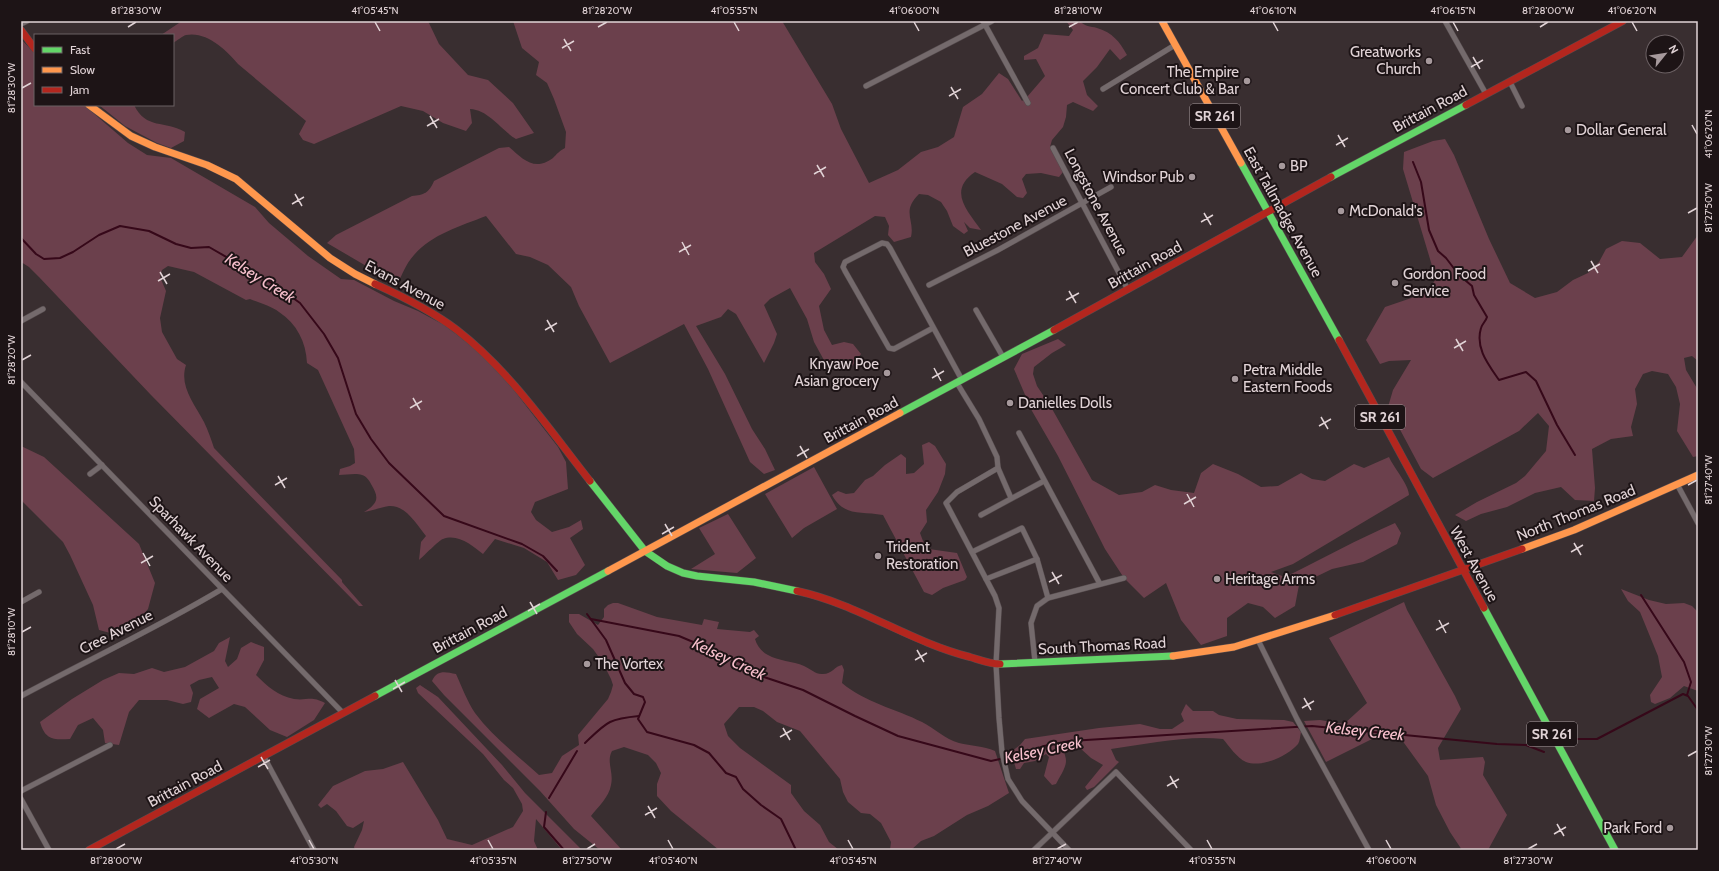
<svg xmlns="http://www.w3.org/2000/svg" width="1719" height="871" viewBox="0 0 1719 871" font-family="Cabin,sans-serif">
	<rect width="100%" height="100%" fill="#392e30"/>
	<g fill="#6b404c">
		<path d="M182,21H428L439,44L468,75L488,80L513,103L534,133L516,139C501,130 489,110 470,109L472,123L466,131L443,123L423,111L401,106L314,144L303,140L299,134L306,121L238,64C226,50 207,31 186,35C182,36 177,41 173,43V35H161Z"/>
		<path d="M513,21H782L832,104L841,129L869,183L898,170L921,152L938,147L954,137L963,107L982,94L999,73L1008,79L1022,101L1027,97L1045,76L1036,59L1024,60V56L1038,48L1044,34L1069,36L1073,30L1066,21H1080C1085,27 1090,26 1097,28C1113,33 1119,41 1127,55L1120,60L1110,49L1097,67L1083,81L1087,95L1098,106L1093,111L1073,102L1067,105L1066,117L1063,127L1052,140L1050,147L1063,172L1059,177L1041,173L1026,174L1022,179L1027,193L1023,198L1017,197L1002,184L975,172C947,191 968,211 981,230L970,228L964,222L968,231L964,234L953,226L947,211L941,202L928,195L919,194C901,212 915,219 911,237L894,242L888,235L889,226L885,217L875,216L814,253L815,262L824,274L831,289L819,306L824,330L832,345L844,342L853,344L861,354L852,366L836,371L825,362L814,342L807,319L790,288L770,299L764,305L777,334L774,343L764,363L736,314L728,309L721,317L696,326L725,374L752,429L765,449L775,470L764,474L750,462L708,369L684,324L610,363L579,306L571,287L548,265L530,257L516,254L486,216C461,226 432,234 414,255C405,265 403,274 397,284L327,243L336,235L412,196C424,195 429,193 434,181L499,148L509,147C523,159 534,172 553,158C557,154 559,151 565,148L566,132L554,99L547,83L536,75L539,62L522,48Z"/>
		<path d="M21,39L35,54V105H84L128,143L147,155L171,158L255,207L269,223L308,256L341,279L354,280L394,301L418,311L444,325L461,338L481,354L513,389L558,447L566,462L568,489L535,502L531,512L536,520L552,532L569,527L581,520L583,529L570,538L585,565L576,575L558,580L547,562L524,548L495,539L483,554C473,546 458,533 443,539C439,540 424,556 419,560L421,542L426,536C417,525 406,505 389,506C381,507 372,511 364,512C379,503 379,497 371,484C369,480 366,476 362,475C356,473 346,475 339,475L340,469L350,466L355,463L354,449L318,370L307,363C306,342 297,324 279,312C271,306 260,303 250,299L246,300L194,272L168,266L162,270L160,277L166,291L160,318L162,332L177,359L186,365C179,386 194,403 204,422C208,430 211,439 214,448L342,580V582L363,606H359L151,395L39,277L29,267L21,262Z"/>
		<path d="M99,105H134C146,130 165,120 185,132L184,141L171,148L157,143L125,126Z"/>
		<polygon points="1445,139 1454,155 1489,239 1510,283 1535,298 1557,292 1573,280 1588,273 1599,262 1606,249 1622,241 1640,243 1660,259 1682,257 1698,235 1698,361 1692,356 1684,358 1686,370 1698,390 1698,456 1693,457 1677,431 1680,404 1676,387 1668,374 1652,371 1643,374 1635,389 1637,404 1631,427 1633,436 1611,439 1592,449 1595,488 1594,501 1575,500 1561,487 1535,493 1507,507 1481,514 1466,521 1455,515 1477,502 1516,483 1525,476 1546,451 1549,426 1538,413 1519,431 1433,478 1421,469 1388,407 1393,390 1411,360 1389,361 1380,364 1366,340 1385,307 1426,293 1436,279 1403,169 1404,152 1433,141"/>
		<path d="M1058,339L1066,345L1052,353L1034,367L1033,374L1037,386L1051,407L1092,480L1119,495L1142,492L1155,485L1171,490L1194,493L1201,473L1213,464L1238,474L1261,487L1278,486L1301,473L1312,479L1325,481L1354,464L1364,468L1389,457C1394,468 1409,485 1409,495L1293,564L1271,572L1285,577C1322,559 1358,539 1395,523L1401,533L1397,544L1363,562L1332,569L1299,585L1295,606L1275,618L1263,607L1248,603L1227,618V636L1201,645L1181,620L1166,583L1144,598L1124,578L1105,549L1058,456L1032,411L1014,369L1022,354Z"/>
		<path d="M929,442L935,446L946,464L945,474L938,492L926,510L927,522L920,533L923,541L929,549L957,553L967,577L965,580L943,588L932,595L924,592L883,515C861,511 844,517 832,495L838,491L846,494L854,493L865,480L873,476L885,465L901,454L906,458V474L914,473L924,464L922,445Z"/>
		<polygon points="21,446 44,457 139,544 155,583 148,609 131,629 114,634 99,630 93,605 70,555 63,542 21,500"/>
		<polygon points="814,467 837,509 804,528 792,538 765,494"/>
		<polygon points="728,514 756,558 737,573 691,569 715,554 699,528"/>
		<polygon points="1621,589 1649,600 1666,604 1684,603 1692,606 1698,612 1698,691 1684,686 1670,698 1655,704 1651,702 1650,695 1662,677 1658,656 1640,612 1628,601"/>
		<polygon points="1404,602 1407,610 1455,696 1461,709 1438,748 1440,760 1483,757 1485,762 1483,775 1507,815 1488,850 1462,850 1450,832 1436,805 1428,776 1399,736 1393,738 1374,738 1326,762 1304,721 1320,720 1344,724 1367,703 1329,638"/>
		<path d="M613,603H618L657,617L702,625L704,619L719,622L717,629L750,632L754,630L759,636L755,639C757,646 762,652 768,655C778,661 793,661 804,666C811,669 816,675 823,674C832,674 835,666 842,665L844,670L842,683C864,702 896,709 922,722C934,728 945,739 959,743C971,746 983,746 995,751L1009,793L988,806L967,815L934,836L921,841L911,850H890L891,842L881,823L870,814L861,813L848,802L843,792L840,779L800,731L777,722L763,711L754,707H739L724,724L728,736L740,748L791,785V793L804,811L820,825L829,842L839,850H719L671,811L657,796V784L661,773L656,763L648,755L624,747L612,751C606,762 614,772 611,785C609,797 598,807 591,816L622,850H600L574,829L540,791L444,695L432,681C437,669 446,672 456,674C462,687 467,701 475,713C493,737 517,755 539,775L552,773L562,756L579,745L578,735L608,699L611,692L613,685L611,679L603,663L593,649L577,634L569,622V614H579L598,625L604,617V609L608,605Z"/>
		<path d="M230,637L225,661L228,667L237,659L241,648L251,642L264,647V660L256,675C267,686 278,696 294,699C308,701 310,695 325,703L314,720L287,737L270,730L245,707L234,704L209,718L197,709L200,699L219,688L212,677L199,680L190,685L193,693L191,702L183,704L167,700H139L129,712L119,745L105,743L103,730L93,718L78,725L70,739C54,740 45,740 40,722L72,699L103,680L119,673L134,674L152,668L164,672L185,667L214,651L219,643Z"/>
		<polygon points="420,685 438,697 502,765 525,793 582,850 562,850 536,819 534,841 538,850 355,850 354,847 362,830 364,821 353,828 347,826 336,811 327,804 321,808 318,805 333,786 365,771 383,769 403,762 438,820 447,839 472,845 513,827 523,811 522,804 513,788 504,780 483,754 418,693 416,688"/>
		<path d="M1186,704L1193,711H1213L1219,715L1237,719L1284,720L1293,722L1301,732C1300,736 1300,741 1298,744C1288,756 1262,768 1246,762C1237,758 1229,746 1223,739C1186,735 1148,744 1111,749L1116,760L1119,762L1094,787L1087,790L1085,787L1103,765L1091,758L1080,748H1065C1063,754 1066,755 1066,761C1066,768 1059,778 1056,784L1052,785L1044,776L1049,757L1046,754L1035,761L1024,763L1020,769H1016L1011,752L1020,745L1025,739L1099,728L1140,724L1160,729H1172L1184,721L1181,714Z"/>
	</g>
	<g fill="none" stroke-linecap="round" stroke-linejoin="round">
		<g stroke="#360819" stroke-width="2">
			<path d="M1413,162L1421,182L1429,230L1438,251L1446,258L1459,275L1472,286L1474,295L1487,317C1486,321 1482,324 1481,328C1475,348 1488,364 1499,380L1526,372L1536,381L1557,425L1575,455"/>
			<polyline points="21,238 36,254 44,259 60,258 73,252 99,235 120,226 149,231 176,244 191,248 209,247 275,285 300,303 324,334 338,358 356,414 371,439 389,463 444,516 522,544 543,556 557,571"/>
			<polyline points="1641,595 1684,662 1691,682 1687,695"/>
			<polyline points="587,614 606,640 625,683 634,694 643,697 645,702 638,719 647,732 694,745 709,753 726,773 736,777 743,789 761,805 781,819 796,850"/>
			<polyline points="591,619 679,636 745,664 755,674 803,690 855,716 898,736 991,761 1027,753 1044,746 1070,741 1312,726 1497,744 1526,745 1544,752"/>
			<polyline points="1574,739 1597,739 1683,694 1688,696 1698,710"/>
			<path d="M585,743C607,722 608,719 639,716"/>
			<polyline points="549,798 577,751"/>
			<polyline points="546,812 544,827 564,850"/>
		</g>
		<defs>
			<g id="street">
				<polyline points="983,21 1028,103"/>
				<polyline points="1445,21 1486,94"/>
				<polyline points="21,24 27,21"/>
				<polyline points="1510,82 1522,106"/>
				<polyline points="866,86 992,21"/>
				<polyline points="1103,89 1175,45"/>
				<polyline points="1053,148 1128,290"/>
				<polyline points="929,285 998,250 1111,187"/>
				<polyline points="976,310 1003,357"/>
				<polyline points="21,321 43,309"/>
				<polyline points="933,328 894,349 889,348 845,271 843,267 845,262 882,243 887,244 890,248 962,380"/>
				<polyline points="21,382 343,713"/>
				<polyline points="957,383 979,419 997,457 998,468 1011,498"/>
				<polyline points="1019,433 1100,584"/>
				<polyline points="998,468 957,492 946,503 995,596 999,608 996,664 999,718 1002,752 1008,779 1022,801 1069,850"/>
				<polyline points="90,474 102,465"/>
				<polyline points="1678,486 1698,523"/>
				<polyline points="981,515 1044,481"/>
				<polyline points="972,552 1022,528 1037,559 1048,598"/>
				<polyline points="986,579 1037,559"/>
				<polyline points="21,602 39,592"/>
				<polyline points="1258,640 1297,719 1369,850"/>
				<polyline points="1035,662 1031,623 1037,606 1048,598 1124,578"/>
				<path d="M21,696C88,660 157,628 222,589"/>
				<polyline points="264,757 314,850"/>
				<polyline points="21,791 110,745"/>
				<polyline points="21,799 49,850"/>
				<polyline points="1034,850 1116,772 1191,850"/>
			</g>
			<g id="fast">
				<polyline points="1241,163 1339,340"/>
				<polyline points="1331,177 1466,105"/>
				<polyline points="900,413 1054,330"/>
				<polyline points="590,481 645,551 667,566 683,573 697,576 754,582 797,591"/>
				<polyline points="1484,608 1615,850"/>
				<polyline points="1000,664 1173,656"/>
				<polyline points="375,696 608,571"/>
			</g>
			<g id="slow">
				<polyline points="1162,21 1241,163"/>
				<polyline points="89,105 131,136 155,147 207,165 236,179 330,258 355,274 375,284"/>
				<polyline points="1522,549 1574,530 1698,475"/>
				<polyline points="608,571 900,413"/>
				<polyline points="1173,656 1234,647 1335,615"/>
			</g>
			<g id="jam">
				<polyline points="21,30 35,49"/>
				<polyline points="1466,105 1623,21"/>
				<path d="M375,284C404,297 432,311 457,330C510,371 549,429 590,481"/>
				<polyline points="1054,330 1331,177"/>
				<polyline points="1339,340 1484,608"/>
				<path d="M797,591C858,604 910,642 970,657C980,660 990,664 1000,664"/>
				<polyline points="1335,615 1522,549"/>
				<polyline points="89,850 375,696"/>
			</g>
		</defs>
		<use href="#street" stroke="#564c4e" stroke-width="6"/>
		<use href="#fast" stroke="#564c4e" stroke-width="8"/>
		<use href="#slow" stroke="#564c4e" stroke-width="8"/>
		<use href="#jam" stroke="#564c4e" stroke-width="8"/>
		<use href="#street" stroke="#746a6c" stroke-width="5"/>
		<use href="#fast" stroke="#63d668" stroke-width="7"/>
		<use href="#slow" stroke="#ff974d" stroke-width="7"/>
		<use href="#jam" stroke="#b3261e" stroke-width="7"/>
	</g>
	<path fill="none" stroke="#e1d3d6" stroke-width="1.5" d="M375,22L380,31M734,22L739,31M914,22L919,31M1273,22L1278,31M1453,22L1458,31M1632,22L1637,31M128,27L136,22M598,27L607,22M1069,27L1078,22M1540,27L1548,22M564,39L571,51M562,48L574,41M1473,57L1480,69M1471,67L1483,60M951,87L958,99M22,88L31,83M949,96L961,89M430,116L437,128M1692,125L1697,134M427,126L439,119M1338,135L1345,147M1336,145L1348,138M817,165L824,177M814,174L826,167M295,194L302,206M292,204L304,197M1204,213L1211,225M1688,213L1697,208M1201,222L1213,215M682,242L689,255M679,252L691,245M1591,261L1598,273M1588,271L1600,264M160,272L167,284M158,281L170,274M1069,291L1076,303M1066,300L1079,293M547,320L554,332M545,330L557,323M1456,339L1463,351M1454,348L1466,341M22,360L31,355M934,368L941,381M932,378L944,371M413,398L420,410M410,408L422,401M1321,417L1328,429M1319,426L1331,419M800,446L807,458M797,456L809,449M278,476L285,488M275,485L287,478M1688,485L1697,480M1187,494L1194,507M1184,504L1196,497M665,524L672,536M662,534L674,527M1574,543L1581,555M1571,552L1583,545M143,553L150,566M141,563L153,556M1052,572L1059,584M1049,582L1062,575M530,602L537,614M528,611L540,604M1439,620L1446,633M1436,630L1449,623M22,632L31,627M917,650L924,662M915,660L927,653M395,680L402,692M393,689L405,682M1304,698L1311,710M1302,708L1314,701M783,728L790,740M780,737L792,730M1688,756L1697,751M261,757L268,769M258,767L270,760M1170,776L1177,788M1167,786L1179,779M648,806L655,818M645,815L657,808M1557,824L1564,836M1554,834L1566,827M309,840L314,849M488,840L493,849M668,840L673,849M848,840L853,849M1207,840L1212,849M1386,840L1391,849M116,849L125,844M587,849L595,844M1057,849L1066,844M1528,849L1537,844"/>
	<g fill="#a6999c" stroke="#1d1416" stroke-width="1.5">
		<circle cx="1429" cy="61" r="4"/>
		<circle cx="1247" cy="81" r="4"/>
		<circle cx="1568" cy="130" r="4"/>
		<circle cx="1282" cy="166" r="4"/>
		<circle cx="1192" cy="177" r="4"/>
		<circle cx="1341" cy="211" r="4"/>
		<circle cx="1395" cy="283" r="4"/>
		<circle cx="887" cy="373" r="4"/>
		<circle cx="1235" cy="379" r="4"/>
		<circle cx="1010" cy="403" r="4"/>
		<circle cx="878" cy="556" r="4"/>
		<circle cx="1217" cy="579" r="4"/>
		<circle cx="587" cy="664" r="4"/>
		<circle cx="1670" cy="828" r="4"/>
	</g>
	<g text-anchor="middle" dominant-baseline="central" stroke-width="4" stroke-linejoin="round" paint-order="stroke">
		<g fill="#1d1416" stroke="#a69a9c" stroke-width="1">
			<rect x="1190" y="104" width="50" height="24" rx="3"/>
			<rect x="1355" y="405" width="50" height="24" rx="3"/>
			<rect x="1527" y="722" width="50" height="24" rx="3"/>
		</g>
		<g font-size="14" font-weight="bold" fill="#e1d3d6">
			<text x="1215" y="116">SR 261</text>
			<text x="1380" y="417">SR 261</text>
			<text x="1552" y="734">SR 261</text>
		</g>
		<g font-size="15" fill="#e1d3d6" stroke="#1d1416" text-anchor="start">
			<text x="1421" y="52" text-anchor="end">Greatworks<tspan x="1421" dy="17">Church</tspan></text>
			<text x="1239" y="72" text-anchor="end">The Empire<tspan x="1239" dy="17">Concert Club &amp; Bar</tspan></text>
			<text x="1576" y="130">Dollar General</text>
			<text x="1290" y="166">BP</text>
			<text x="1184" y="177" text-anchor="end">Windsor Pub</text>
			<text x="1349" y="211">McDonald's</text>
			<text x="1403" y="274">Gordon Food<tspan x="1403" dy="17">Service</tspan></text>
			<text x="879" y="364" text-anchor="end">Knyaw Poe<tspan x="879" dy="17">Asian grocery</tspan></text>
			<text x="1243" y="370">Petra Middle<tspan x="1243" dy="17">Eastern Foods</tspan></text>
			<text x="1018" y="403">Danielles Dolls</text>
			<text x="886" y="547">Trident<tspan x="886" dy="17">Restoration</tspan></text>
			<text x="1225" y="579">Heritage Arms</text>
			<text x="595" y="664">The Vortex</text>
			<text x="1662" y="828" text-anchor="end">Park Ford</text>
		</g>
		<g font-size="15" fill="#e1d3d6" stroke="#1d1416">
			<text transform="translate(1430 109) rotate(-28)">Brittain Road</text>
			<text transform="translate(1096 202) rotate(62)">Longstone Avenue</text>
			<text transform="translate(1283 212) rotate(61)">East Tallmadge Avenue</text>
			<text transform="translate(1015 226) rotate(-28)">Bluestone Avenue</text>
			<text transform="translate(1145 265) rotate(-29)">Brittain Road</text>
			<text transform="translate(405 285) rotate(28)">Evans Avenue</text>
			<text transform="translate(861 420) rotate(-28)">Brittain Road</text>
			<text transform="translate(1576 513) rotate(-22)">North Thomas Road</text>
			<text transform="translate(191 539) rotate(46)">Sparhawk Avenue</text>
			<text transform="translate(1474 564) rotate(61)">West Avenue</text>
			<text transform="translate(470 630) rotate(-28)">Brittain Road</text>
			<text transform="translate(116 632) rotate(-27)">Cree Avenue</text>
			<text transform="translate(1102 646) rotate(-3)">South Thomas Road</text>
			<text transform="translate(185 784) rotate(-28)">Brittain Road</text>
		</g>
		<g font-size="16" font-style="italic" fill="#f8c0cd" stroke="#1d1416">
			<text transform="translate(260 278) rotate(32)">Kelsey Creek</text>
			<text transform="translate(729 659) rotate(25)">Kelsey Creek</text>
			<text transform="translate(1365 731) rotate(6)">Kelsey Creek</text>
			<text transform="translate(1043 750) rotate(-12)">Kelsey Creek</text>
		</g>
	</g>
	<rect width="1719" height="871" fill="none" stroke="#1d1416" stroke-width="44"/>
	<rect x="34" y="34" width="140" height="72" fill="#1d1416" stroke="#6b6063"/>
	<rect x="42" y="47" width="20" height="6" fill="#63d668" stroke="#6b6063"/>
	<text x="70" y="54" font-size="12" fill="#e1d3d6">Fast</text>
	<rect x="42" y="67" width="20" height="6" fill="#ff974d" stroke="#6b6063"/>
	<text x="70" y="74" font-size="12" fill="#e1d3d6">Slow</text>
	<rect x="42" y="87" width="20" height="6" fill="#b3261e" stroke="#6b6063"/>
	<text x="70" y="94" font-size="12" fill="#e1d3d6">Jam</text>
	<g transform="translate(1665 54) rotate(60)"><circle r="19" fill="#1d1416" stroke="#6b6063"/>
	<path d="M0-3L7 15L0 10L-7 15Z" fill="#a6999c"/>
	<text y="-6" font-size="11" font-weight="bold" text-anchor="middle" fill="#e1d3d6">N</text>
	</g>
	<rect x="22" y="22" width="1675" height="827" fill="none" stroke="#e1d3d6" stroke-width="1.5"/>
	<g font-size="10" text-anchor="middle" fill="#e1d3d6">
		<text x="136" y="14">81°28'30"W</text>
		<text x="375" y="14">41°05'45"N</text>
		<text x="607" y="14">81°28'20"W</text>
		<text x="734" y="14">41°05'55"N</text>
		<text x="914" y="14">41°06'00"N</text>
		<text x="1078" y="14">81°28'10"W</text>
		<text x="1273" y="14">41°06'10"N</text>
		<text x="1453" y="14">41°06'15"N</text>
		<text x="1548" y="14">81°28'00"W</text>
		<text x="1632" y="14">41°06'20"N</text>
		<text transform="translate(11 88) rotate(-90)" y="4">81°28'30"W</text>
		<text transform="translate(1708 134) rotate(-90)" y="4">41°06'20"N</text>
		<text transform="translate(1708 208) rotate(-90)" y="4">81°27'50"W</text>
		<text transform="translate(11 360) rotate(-90)" y="4">81°28'20"W</text>
		<text transform="translate(1708 480) rotate(-90)" y="4">81°27'40"W</text>
		<text transform="translate(11 632) rotate(-90)" y="4">81°28'10"W</text>
		<text transform="translate(1708 751) rotate(-90)" y="4">81°27'30"W</text>
		<text x="116" y="864">81°28'00"W</text>
		<text x="314" y="864">41°05'30"N</text>
		<text x="493" y="864">41°05'35"N</text>
		<text x="587" y="864">81°27'50"W</text>
		<text x="673" y="864">41°05'40"N</text>
		<text x="853" y="864">41°05'45"N</text>
		<text x="1057" y="864">81°27'40"W</text>
		<text x="1212" y="864">41°05'55"N</text>
		<text x="1391" y="864">41°06'00"N</text>
		<text x="1528" y="864">81°27'30"W</text>
	</g>
</svg>
